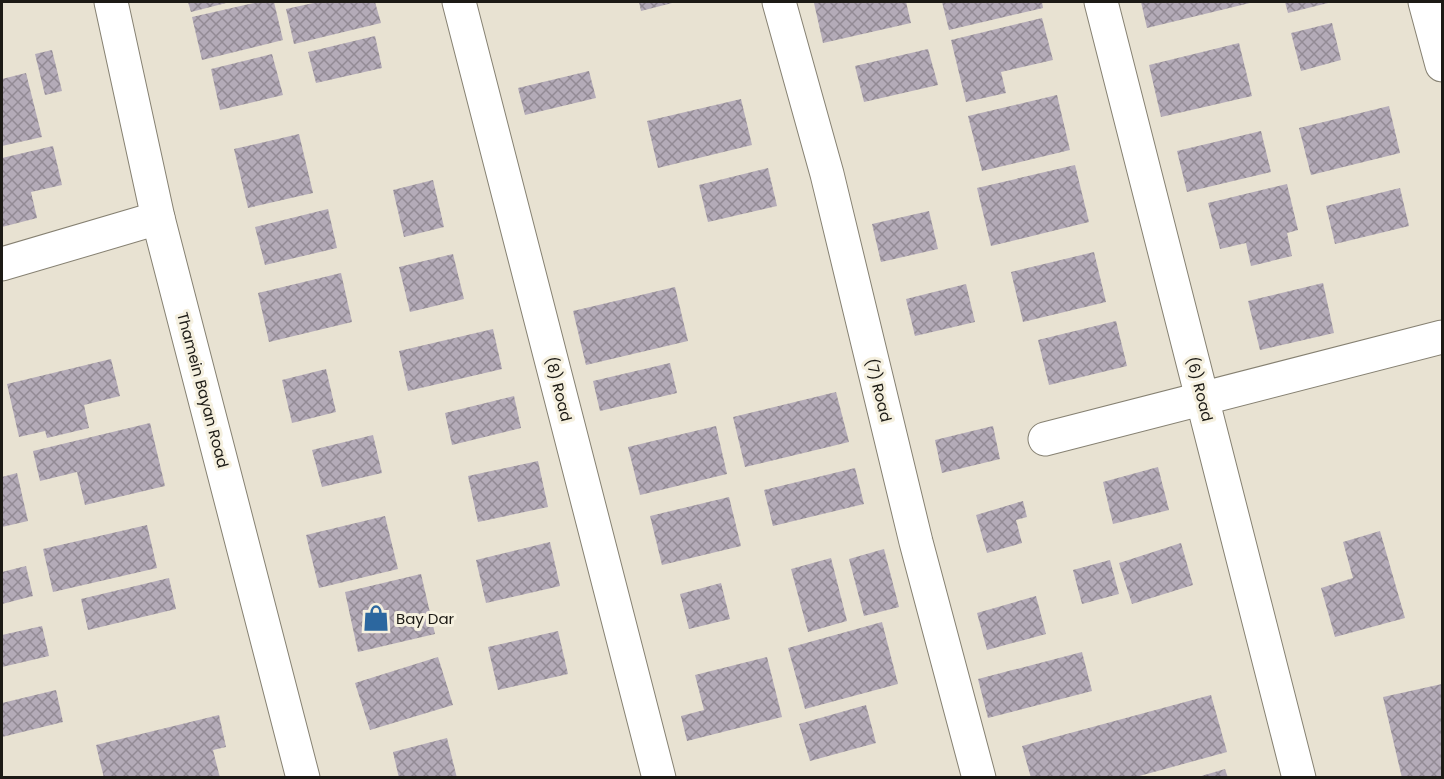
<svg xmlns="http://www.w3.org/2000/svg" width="1444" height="779" viewBox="0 0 1444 779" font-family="Poppins,sans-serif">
	<defs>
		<pattern id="building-cross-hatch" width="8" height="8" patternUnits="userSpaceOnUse" patternTransform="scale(1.5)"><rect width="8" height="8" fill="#b4abb8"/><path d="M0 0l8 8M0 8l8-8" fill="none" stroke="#928a94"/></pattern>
	</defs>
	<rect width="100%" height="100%" fill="#e8e2d2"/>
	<g fill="url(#building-cross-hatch)">
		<polygon points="188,2 230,2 191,12"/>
		<polygon points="258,2 274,2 283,40 202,60 192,17"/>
		<polygon points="318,2 375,2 381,23 294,44 286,9"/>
		<polygon points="639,2 676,2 641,11"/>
		<polygon points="821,2 906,2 911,23 823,43 814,3"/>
		<polygon points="942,2 1042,2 1043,8 949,30"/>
		<polygon points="1141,2 1254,2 1147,28"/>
		<polygon points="1285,2 1332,2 1288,13"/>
		<polygon points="1042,18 1053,60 1001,72 1006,93 966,102 951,40"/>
		<polygon points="1332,23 1341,60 1301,71 1291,33"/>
		<polygon points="375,36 382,68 316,83 308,52"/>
		<polygon points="1239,43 1252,96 1161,117 1149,65"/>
		<polygon points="928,49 938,85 864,102 855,66"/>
		<polygon points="52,50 62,91 45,95 35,54"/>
		<polygon points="272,54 283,95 220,110 211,69"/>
		<polygon points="589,71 596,98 525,115 518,88"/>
		<polygon points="26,73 42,137 2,146 2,79"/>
		<polygon points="1057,95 1070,150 982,171 968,116"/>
		<polygon points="741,99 752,145 658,168 647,121"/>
		<polygon points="1389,106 1400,153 1311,175 1299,128"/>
		<polygon points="1261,131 1271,172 1187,192 1177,151"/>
		<polygon points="299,134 313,193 248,208 234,149"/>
		<polygon points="53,146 62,185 31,192 37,218 2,227 2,158"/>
		<polygon points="1075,165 1089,222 991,246 977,188"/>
		<polygon points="768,168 777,206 708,222 699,185"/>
		<polygon points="433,180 444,227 404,237 393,190"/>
		<polygon points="1287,184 1298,230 1287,233 1292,256 1251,266 1246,243 1220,249 1208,203"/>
		<polygon points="1400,188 1409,226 1335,244 1326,206"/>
		<polygon points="328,209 337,248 265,265 255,227"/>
		<polygon points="929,211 938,249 881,262 872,224"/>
		<polygon points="1094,252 1106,302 1023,322 1011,272"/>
		<polygon points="453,254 464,299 410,312 399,267"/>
		<polygon points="341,273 352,322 269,342 258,293"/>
		<polygon points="1323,283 1334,333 1260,350 1248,301"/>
		<polygon points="966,284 975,322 915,336 906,299"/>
		<polygon points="675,287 688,341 586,365 573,311"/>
		<polygon points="1116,321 1127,366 1049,385 1038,340"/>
		<polygon points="493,329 502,369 408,391 399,351"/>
		<polygon points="111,359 120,396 84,405 89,428 47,438 45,431 19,437 7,384"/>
		<polygon points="670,363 677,393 600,411 593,381"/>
		<polygon points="326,369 336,412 292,423 282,380"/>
		<polygon points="836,392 849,442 745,467 733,417"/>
		<polygon points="514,396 521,428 452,445 445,413"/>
		<polygon points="150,423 165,486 85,505 77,472 40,481 33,451"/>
		<polygon points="716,426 727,474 640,495 628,447"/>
		<polygon points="993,426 1000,459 942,473 935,440"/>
		<polygon points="373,435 382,473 322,487 312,450"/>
		<polygon points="538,461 548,507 478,522 468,476"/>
		<polygon points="1158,467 1169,510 1113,524 1103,482"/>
		<polygon points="855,468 864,504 773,526 764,490"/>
		<polygon points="17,473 28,521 2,527 2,477"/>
		<polygon points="729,497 741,546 662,565 650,516"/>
		<polygon points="1023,501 1027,517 1016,520 1022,543 987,553 976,515"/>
		<polygon points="385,516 398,569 319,588 306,535"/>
		<polygon points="147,525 157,568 53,592 43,549"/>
		<polygon points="1380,531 1405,618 1335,637 1321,588 1353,578 1343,542"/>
		<polygon points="550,542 560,586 486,603 476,560"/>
		<polygon points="1181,543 1193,585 1132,604 1119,563"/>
		<polygon points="884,549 899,607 864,616 849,559"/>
		<polygon points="831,558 847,621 808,632 791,569"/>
		<polygon points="1110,560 1119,594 1082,604 1073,570"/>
		<polygon points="26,566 33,596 2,604 2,572"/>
		<polygon points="421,574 435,634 358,652 345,592"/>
		<polygon points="169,578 176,609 88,630 81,599"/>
		<polygon points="721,583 730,619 689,629 680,594"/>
		<polygon points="1036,596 1046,634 987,650 977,613"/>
		<polygon points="882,622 898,684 805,709 788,648"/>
		<polygon points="42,626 49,656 2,667 2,635"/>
		<polygon points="558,631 568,674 498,690 488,647"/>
		<polygon points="1082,652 1092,691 988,718 978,679"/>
		<polygon points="438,657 453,705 370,730 355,683"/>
		<polygon points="767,657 782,717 687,741 681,716 704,710 695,675"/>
		<polygon points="1442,684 1442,778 1402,778 1383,697"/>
		<polygon points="56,690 63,722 2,737 2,703"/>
		<polygon points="1211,695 1227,752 1132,778 1031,778 1022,746"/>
		<polygon points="866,705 876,743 810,761 799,724"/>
		<polygon points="219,715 226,747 213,750 220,778 104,778 96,745"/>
		<polygon points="447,738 457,778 399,778 393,752"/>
		<polygon points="1225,769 1228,778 1198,778 1198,777"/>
	</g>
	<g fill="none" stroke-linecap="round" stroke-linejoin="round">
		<defs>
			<g id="street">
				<polyline points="111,2 158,218 303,778"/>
				<polyline points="459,2 659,778"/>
				<polyline points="779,2 827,174 916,542 979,778"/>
				<polyline points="1101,2 1299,778"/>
				<polyline points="1425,2 1442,65"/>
				<polyline points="2,264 158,218"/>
				<polyline points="1045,439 1442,337"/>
			</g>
		</defs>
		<use href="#street" stroke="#868172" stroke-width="35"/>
		<use href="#street" stroke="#fff" stroke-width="33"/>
	</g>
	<defs>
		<symbol id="shop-bare" viewBox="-9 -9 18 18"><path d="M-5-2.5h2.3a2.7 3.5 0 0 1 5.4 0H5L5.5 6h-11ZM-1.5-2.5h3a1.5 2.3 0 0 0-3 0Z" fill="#2c679f" stroke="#f5f0df" stroke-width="2.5" paint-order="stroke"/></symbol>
	</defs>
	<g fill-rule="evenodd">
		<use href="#shop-bare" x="357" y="599" width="38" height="38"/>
	</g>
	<g text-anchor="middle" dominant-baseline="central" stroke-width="6" stroke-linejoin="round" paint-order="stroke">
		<g font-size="15" fill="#1c1a15" stroke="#f5f0df">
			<text transform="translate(559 389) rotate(76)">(8) Road</text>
			<text transform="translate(1200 389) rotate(76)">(6) Road</text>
			<text transform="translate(203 390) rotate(75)">Thamein Bayan Road</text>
			<text transform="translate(879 390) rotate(76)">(7) Road</text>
		</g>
		<g font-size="15" fill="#1c1a15" stroke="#f5f0df" text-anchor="start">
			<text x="396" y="618">Bay Dar</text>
		</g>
	</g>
	<rect width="1444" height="779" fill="none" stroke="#1c1a15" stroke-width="6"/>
</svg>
